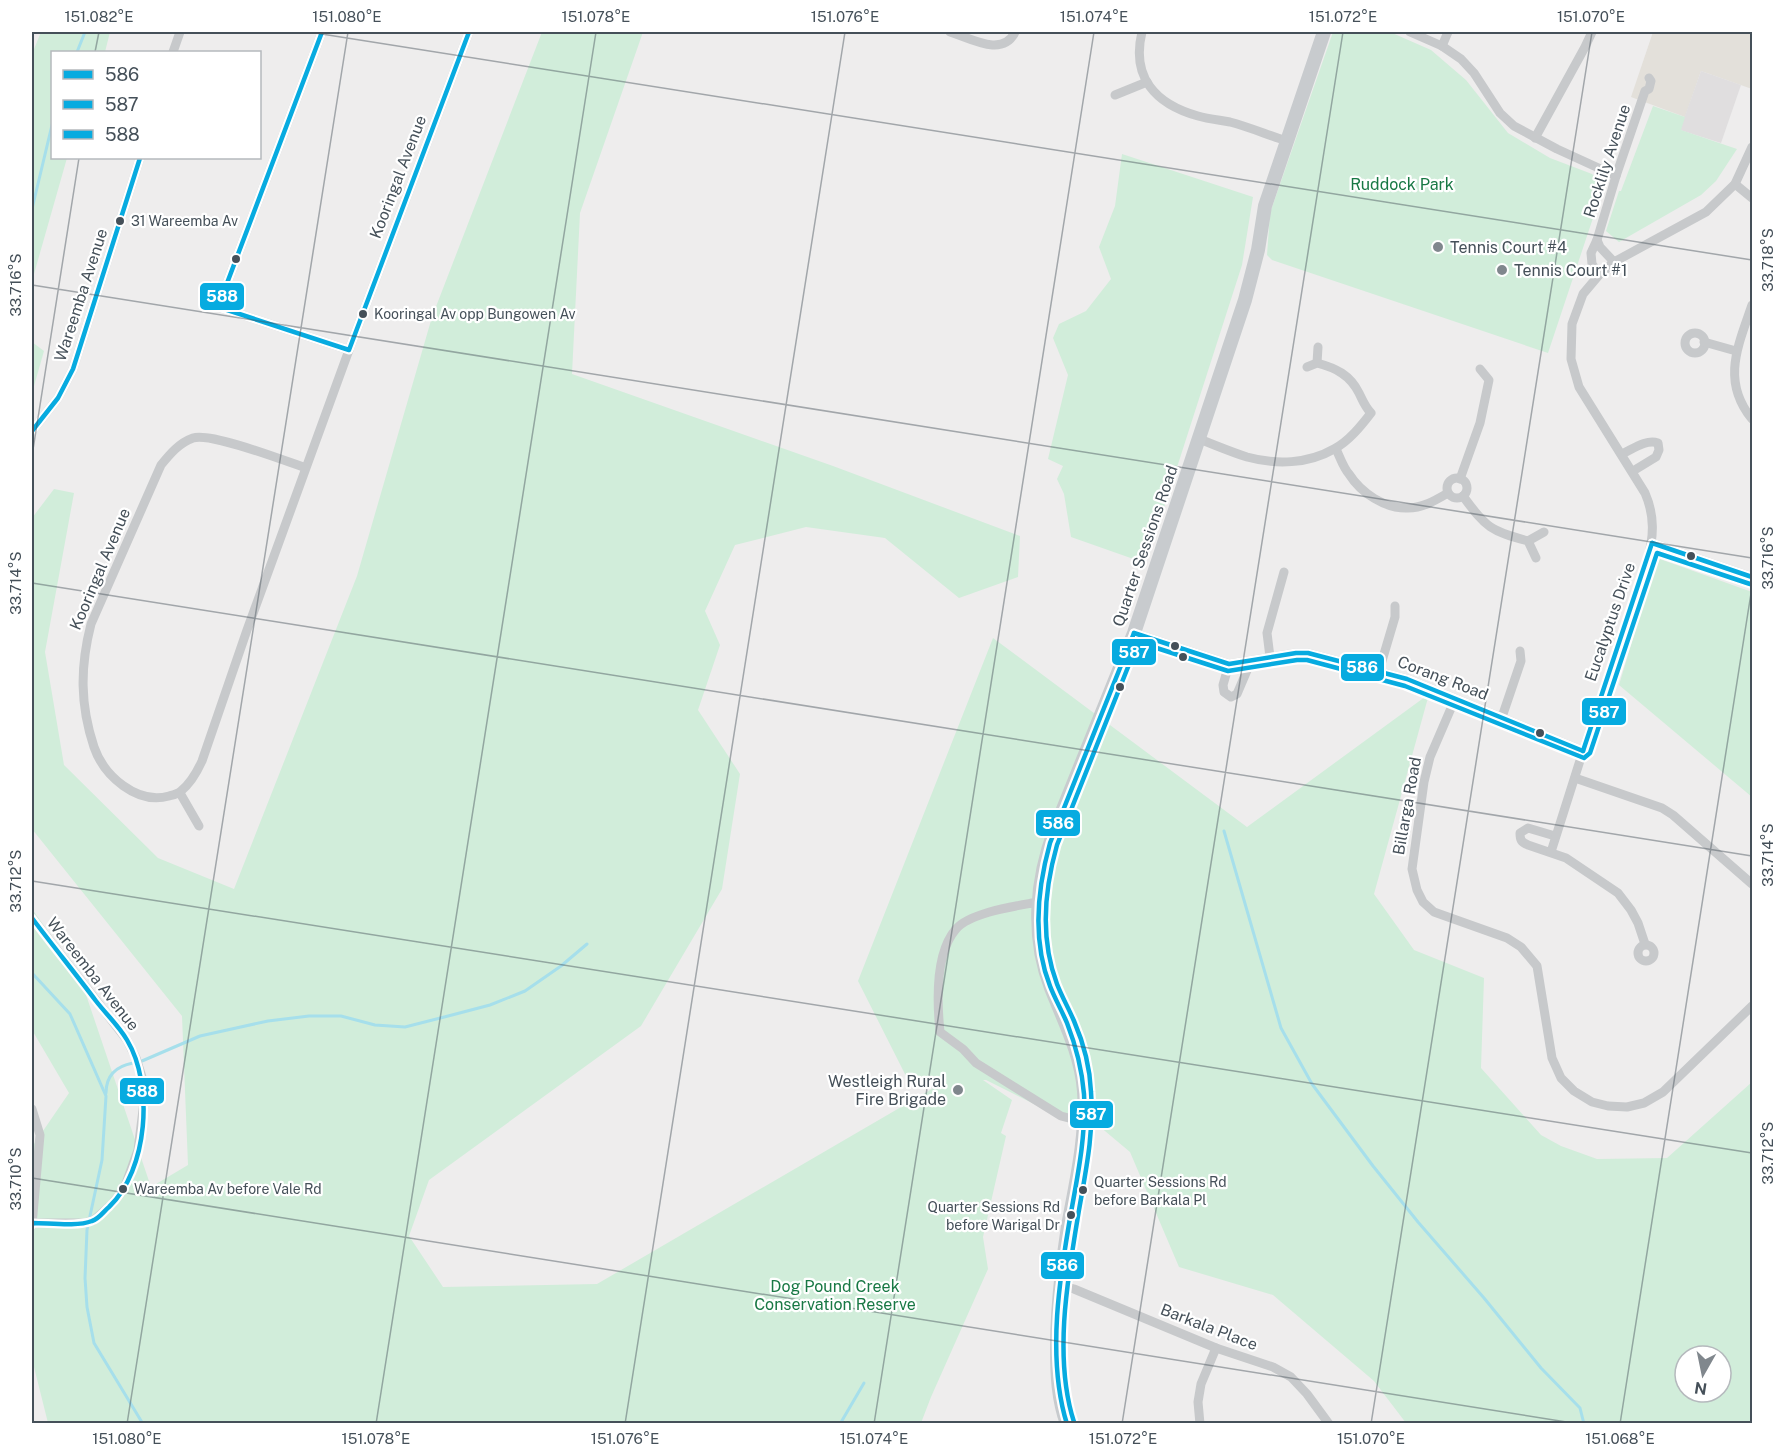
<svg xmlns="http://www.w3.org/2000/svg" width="1784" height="1455" viewBox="0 0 1784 1455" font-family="'Public Sans',sans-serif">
	<rect width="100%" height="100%" fill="#eeeded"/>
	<polygon fill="#e3e0da" points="1653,32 1752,32 1752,89 1701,71 1685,117 1631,97"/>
	<polygon fill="#e0dedf" points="1701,71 1741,85 1721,143 1680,130"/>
	<g fill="#d1edda" fill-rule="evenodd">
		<polygon points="41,32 110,32 105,52 52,52 52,158 67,158 32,281 32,54"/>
		<path d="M542,32H643L580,213L572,374L833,466L1020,536L1018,577L959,598L885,538L806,527L735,545L705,611L720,645L698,710L740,774L722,889L641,1026L429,1180L409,1236L443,1287L597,1284L944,1082H909L858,981L993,638L1247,827L1429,694L1374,894L1414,950L1484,978L1481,1068L1541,1135L1561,1146L1597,1159L1667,1158L1752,1082V1423H1406L1374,1381L1273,1295L1179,1267L1130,1152L1099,1126L1089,1124L1078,1126L986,1080H983L1012,1100L1001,1133L1006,1136L983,1237L988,1269L931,1397L921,1423H48L32,1359V1147L69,1093L32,1030V909L79,974L151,1187L188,1165L182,1016L32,829V518L54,489L74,493L45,652L64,765L158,858L234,889L357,576L432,317ZM1685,1356H1721V1392H1685Z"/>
		<polygon points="1333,32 1390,32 1431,50 1466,80 1508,133 1550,158 1592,174 1604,185 1548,353 1272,260 1267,255 1270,213"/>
		<polygon points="1653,106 1685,117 1681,130 1737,149 1716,181 1701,195 1619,242 1606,231 1619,191 1621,191"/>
		<polygon points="1122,154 1253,197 1242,265 1162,514 1142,562 1071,537 1064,494 1057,479 1063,466 1048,459 1068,375 1053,338 1059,324 1086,311 1111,279 1099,247 1115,206"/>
		<polygon points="32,342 44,351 32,393"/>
		<polygon points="1657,558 1752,592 1752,797 1619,685"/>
	</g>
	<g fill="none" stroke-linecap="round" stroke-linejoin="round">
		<g stroke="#a6dfeb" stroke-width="3">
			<polyline points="77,52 85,32"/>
			<polyline points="32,209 52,125"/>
			<polyline points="1224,831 1281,1028 1312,1084 1373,1166 1418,1222 1484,1298 1541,1368 1580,1408 1584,1424"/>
			<polyline points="32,973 70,1014 106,1096 102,1160 87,1230 85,1278 87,1307 94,1343 143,1424"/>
			<polyline points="142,1061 200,1036 268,1021 309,1016 341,1016 375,1025 405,1027 452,1015 490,1005 525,991 561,966 587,944"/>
			<path d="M106,1093C106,1075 117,1066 133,1063"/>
			<polyline points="840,1424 864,1383"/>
		</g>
		<g stroke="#c7c9cb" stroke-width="9">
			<polyline points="322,32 218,307 349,350"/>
			<path d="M950,32C970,38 1003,58 1015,32"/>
			<path d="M1142,32C1131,77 1155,104 1198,116C1208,119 1219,120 1230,122C1249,127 1268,135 1287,141"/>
			<polyline points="1410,32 1442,46 1461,59 1474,73 1500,113 1514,126 1557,149 1616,176"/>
			<polyline points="1442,46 1448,32"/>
			<polyline points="173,52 180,32"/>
			<polyline points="1115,95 1147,82"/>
			<polyline points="1535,138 1585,47 1592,32"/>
			<polyline points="1735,184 1752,198"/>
			<polyline points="1597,240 1600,247 1614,262"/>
			<polyline points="1599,275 1592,264 1591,253 1597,240 1616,176 1645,91 1649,89 1651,81 1649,78"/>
			<path d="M1752,305C1738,346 1721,381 1752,419"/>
			<circle cx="1695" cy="343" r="10"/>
			<polyline points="1704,342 1736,351"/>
			<polyline points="1317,363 1318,347"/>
			<polyline points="32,431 58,398 73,369 140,158"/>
			<path d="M1199,439C1215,445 1231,452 1247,457C1276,465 1308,464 1334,449C1349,441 1361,426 1371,413C1365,407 1363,401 1359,393C1350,375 1336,368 1317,363L1307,367"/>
			<path d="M1336,449C1340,457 1343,467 1349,474C1361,493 1385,509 1408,508C1423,508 1436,500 1448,493"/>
			<path d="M1622,454C1633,449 1646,439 1658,443L1659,450L1656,457L1633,471"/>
			<path d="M306,468L247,630L202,761C197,772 191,783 181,791C178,794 173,795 169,796C137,805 104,776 94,747C80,705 80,667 91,624L161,465C170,454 179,443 193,438C211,432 285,461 306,468L349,350L469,32"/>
			<circle cx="1457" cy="488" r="10"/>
			<polyline points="1460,479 1480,423 1489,380 1480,369"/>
			<path d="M1463,496C1486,528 1491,531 1528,541L1536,558"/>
			<polyline points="1528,541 1544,532"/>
			<polyline points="1652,543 1752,577"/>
			<polyline points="1134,633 1229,664 1296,653 1308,653 1407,679 1583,751"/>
			<polyline points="1270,657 1267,633 1284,572"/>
			<polyline points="1229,664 1223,685 1224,692 1231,697 1237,694 1251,661"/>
			<polyline points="1379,671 1395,617 1395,606"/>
			<polyline points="1455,699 1430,757 1424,782 1412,869 1417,890 1423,902 1434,912 1507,938 1521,947 1537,966 1552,1058 1561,1078 1574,1091 1592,1102 1608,1106 1627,1107 1644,1103 1663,1092 1752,1006"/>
			<polyline points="1502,717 1521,661 1520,651"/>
			<polyline points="1575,778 1662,808 1673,815 1752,884"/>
			<polyline points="180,793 199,826"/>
			<path d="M1555,836L1528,828L1520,833C1520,840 1521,842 1528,845L1566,858L1618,893L1631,910L1638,923L1645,944"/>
			<path d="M1551,852L1583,751L1647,561C1654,537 1655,516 1645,493L1579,387L1571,359L1572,324L1583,294L1599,275L1614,262L1706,212L1735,184L1752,147"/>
			<path d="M1038,902C1017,906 971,912 956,929C935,953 937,1002 940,1032L963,1049L976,1063L1061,1116L1084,1122"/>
			<polyline points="32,918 127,1040 136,1058 142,1077 144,1102 138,1150 124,1189 112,1204 94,1220 85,1223 33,1223"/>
			<circle cx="1646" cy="953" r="8"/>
			<polyline points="32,1109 40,1135 32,1225"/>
			<polyline points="1060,1285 1074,1289 1216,1348 1273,1367 1291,1377 1307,1394 1329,1424"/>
			<polyline points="1200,1424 1198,1402 1201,1384 1216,1348"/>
		</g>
		<path stroke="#c8cbce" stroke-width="14" d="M1067,1424C1058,1399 1057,1374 1057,1348C1057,1307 1062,1266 1068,1226C1076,1182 1087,1136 1084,1091C1081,1054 1065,1023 1051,988C1031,936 1036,880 1055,829L1134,633L1245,300L1258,250L1265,206L1324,32"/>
		<defs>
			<g id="bus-1">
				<polyline points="1652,543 1752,577"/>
				<polyline points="1134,633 1229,664 1296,653 1308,653 1407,679 1583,751"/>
				<polyline points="1583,751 1652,543"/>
				<path d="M1067,1424C1046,1357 1060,1274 1072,1207C1079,1169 1086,1132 1084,1094C1082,1070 1076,1046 1067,1023C1062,1011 1055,999 1050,986C1032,940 1037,890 1050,843L1134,633"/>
			</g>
			<path id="bus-2" d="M1074,1422C1053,1357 1068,1276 1079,1210C1086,1170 1094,1132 1091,1092C1090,1068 1084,1044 1074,1021C1069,1009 1062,997 1057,984C1040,939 1044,891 1057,845L1138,642L1228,671L1297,660H1307L1405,686L1584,758L1590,753L1657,553L1750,584"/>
			<g id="bus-3">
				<polyline points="322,32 218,307 349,350 469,32"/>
				<polyline points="32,431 58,398 73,369 140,158"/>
				<path d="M32,918C53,946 75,973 96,1001C106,1014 119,1026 127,1040C154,1085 148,1170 109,1207C104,1211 99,1219 92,1221C77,1227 49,1223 33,1223L32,1225"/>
			</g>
		</defs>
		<use href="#bus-1" stroke="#fff" stroke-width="9"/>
		<use href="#bus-2" stroke="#fff" stroke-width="9"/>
		<use href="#bus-3" stroke="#fff" stroke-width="9"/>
		<use href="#bus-1" stroke="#07abe0" stroke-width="4.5"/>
		<use href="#bus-2" stroke="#07abe0" stroke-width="4.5"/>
		<use href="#bus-3" stroke="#07abe0" stroke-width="4.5"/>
	</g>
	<path fill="none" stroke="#455059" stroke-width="1.5" stroke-opacity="0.45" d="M309,32L1752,260M95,52L99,32M32,285L1752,558M32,456L79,158M32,583L1752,856M32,881L1752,1153M32,1178L1579,1424M127,1424L348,32M376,1424L596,32M625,1424L845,32M874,1424L1094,32M1122,1424L1343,32M1371,1424L1592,32M1620,1424L1752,587"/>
	<g fill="#455059" stroke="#fff" stroke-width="2">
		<circle cx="120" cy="221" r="5"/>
		<circle cx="236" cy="259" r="5"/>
		<circle cx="363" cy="314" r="5"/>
		<circle cx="1691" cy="556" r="5"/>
		<circle cx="1175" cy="646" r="5"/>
		<circle cx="1183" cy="657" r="5"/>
		<circle cx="1120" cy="687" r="5"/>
		<circle cx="1540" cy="733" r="5"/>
		<circle cx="123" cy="1189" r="5"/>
		<circle cx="1083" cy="1190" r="5"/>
		<circle cx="1071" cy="1215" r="5"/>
	</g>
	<g fill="#80878d" stroke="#fff" stroke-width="2">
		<circle cx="1438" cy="247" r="6"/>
		<circle cx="1502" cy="270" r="6"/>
		<circle cx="958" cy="1090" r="6"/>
	</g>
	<g text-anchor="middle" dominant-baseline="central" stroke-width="4.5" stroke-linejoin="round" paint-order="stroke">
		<g font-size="14" fill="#455059" stroke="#fff" text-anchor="start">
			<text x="131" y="221">31 Wareemba Av</text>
			<text x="374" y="314">Kooringal Av opp Bungowen Av</text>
			<text x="1094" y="1182">Quarter Sessions Rd<tspan x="1094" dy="18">before Barkala Pl</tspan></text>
			<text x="134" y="1189">Wareemba Av before Vale Rd</text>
			<text x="1060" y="1207" text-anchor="end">Quarter Sessions Rd<tspan x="1060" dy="18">before Warigal Dr</tspan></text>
		</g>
		<g font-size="16" fill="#455059" stroke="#fff">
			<text transform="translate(1607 161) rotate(-72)">Rocklily Avenue</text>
			<text transform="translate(398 177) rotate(-69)">Kooringal Avenue</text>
			<text transform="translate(81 295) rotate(-72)">Wareemba Avenue</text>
			<text transform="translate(1145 546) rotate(-71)">Quarter Sessions Road</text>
			<text transform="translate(100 569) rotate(-67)">Kooringal Avenue</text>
			<text transform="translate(1610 622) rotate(-71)">Eucalyptus Drive</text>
			<text transform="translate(1443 678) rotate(21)">Corang Road</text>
			<text transform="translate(1407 806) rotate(-80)">Billarga Road</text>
			<text transform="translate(93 974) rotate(52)">Wareemba Avenue</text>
			<text transform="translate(1209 1327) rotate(21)">Barkala Place</text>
		</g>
		<g font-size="16" fill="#187844" stroke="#fff">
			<text x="1402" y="184">Ruddock Park</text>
			<text x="835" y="1286">Dog Pound Creek<tspan x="835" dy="18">Conservation Reserve</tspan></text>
		</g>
		<g font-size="16" fill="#455059" stroke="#fff" text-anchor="start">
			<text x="1450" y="247">Tennis Court #4</text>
			<text x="1514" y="270">Tennis Court #1</text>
			<text x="946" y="1081" text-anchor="end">Westleigh Rural<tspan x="946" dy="18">Fire Brigade</tspan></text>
		</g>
	</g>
	<g stroke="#fff" stroke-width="2">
		<rect x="199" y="282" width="46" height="29" rx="6" fill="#07abe0"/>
		<rect x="1111" y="638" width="46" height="28" rx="6" fill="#07abe0"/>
		<rect x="1340" y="653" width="45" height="29" rx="6" fill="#07abe0"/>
		<rect x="1581" y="697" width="46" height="29" rx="6" fill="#07abe0"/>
		<rect x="1035" y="809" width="46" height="28" rx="6" fill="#07abe0"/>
		<rect x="119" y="1077" width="46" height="28" rx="6" fill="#07abe0"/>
		<rect x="1069" y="1100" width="45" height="29" rx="6" fill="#07abe0"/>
		<rect x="1040" y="1251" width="45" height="29" rx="6" fill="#07abe0"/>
	</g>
	<g font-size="16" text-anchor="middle" font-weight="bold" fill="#fff">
		<text x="222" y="302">588</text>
		<text x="1134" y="658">587</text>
		<text x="1362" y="673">586</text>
		<text x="1604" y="718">587</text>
		<text x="1058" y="829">586</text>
		<text x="142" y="1097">588</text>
		<text x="1091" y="1120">587</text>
		<text x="1062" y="1271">586</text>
	</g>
	<rect width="1784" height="1455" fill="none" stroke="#ffffff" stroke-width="66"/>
	<rect x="51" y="51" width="210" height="108" fill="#ffffff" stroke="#b5b9bd" stroke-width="1.5"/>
	<rect x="63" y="70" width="30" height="9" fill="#07abe0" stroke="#b5b9bd" stroke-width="1.5"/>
	<text x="105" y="81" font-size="18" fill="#455059">586</text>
	<rect x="63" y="100" width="30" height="9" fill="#07abe0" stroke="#b5b9bd" stroke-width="1.5"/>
	<text x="105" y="111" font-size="18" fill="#455059">587</text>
	<rect x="63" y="130" width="30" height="9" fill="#07abe0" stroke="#b5b9bd" stroke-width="1.5"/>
	<text x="105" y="141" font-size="18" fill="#455059">588</text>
	<g transform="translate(1703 1374) rotate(189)"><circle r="28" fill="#ffffff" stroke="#b5b9bd" stroke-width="1.5"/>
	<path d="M0-4.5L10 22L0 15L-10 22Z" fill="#80878d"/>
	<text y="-9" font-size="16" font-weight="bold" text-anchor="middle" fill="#455059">N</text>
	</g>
	<rect x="33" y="33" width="1718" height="1389" fill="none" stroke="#455059" stroke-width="2"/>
	<g font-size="15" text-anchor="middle" fill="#455059">
		<text x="99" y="22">151.082°E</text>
		<text x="347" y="22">151.080°E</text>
		<text x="596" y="22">151.078°E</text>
		<text x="845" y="22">151.076°E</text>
		<text x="1094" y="22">151.074°E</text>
		<text x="1343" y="22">151.072°E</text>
		<text x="1591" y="22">151.070°E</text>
		<text transform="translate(1768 260) rotate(-90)" y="5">33.718°S</text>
		<text transform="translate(16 285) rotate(-90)" y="5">33.716°S</text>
		<text transform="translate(1768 558) rotate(-90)" y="5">33.716°S</text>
		<text transform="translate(16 583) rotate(-90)" y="5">33.714°S</text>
		<text transform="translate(1768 855) rotate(-90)" y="5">33.714°S</text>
		<text transform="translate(16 881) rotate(-90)" y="5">33.712°S</text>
		<text transform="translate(1768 1153) rotate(-90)" y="5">33.712°S</text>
		<text transform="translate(16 1179) rotate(-90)" y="5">33.710°S</text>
		<text x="127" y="1444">151.080°E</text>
		<text x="376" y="1444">151.078°E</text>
		<text x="625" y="1444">151.076°E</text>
		<text x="874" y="1444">151.074°E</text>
		<text x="1123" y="1444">151.072°E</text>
		<text x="1371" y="1444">151.070°E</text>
		<text x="1620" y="1444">151.068°E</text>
	</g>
</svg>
